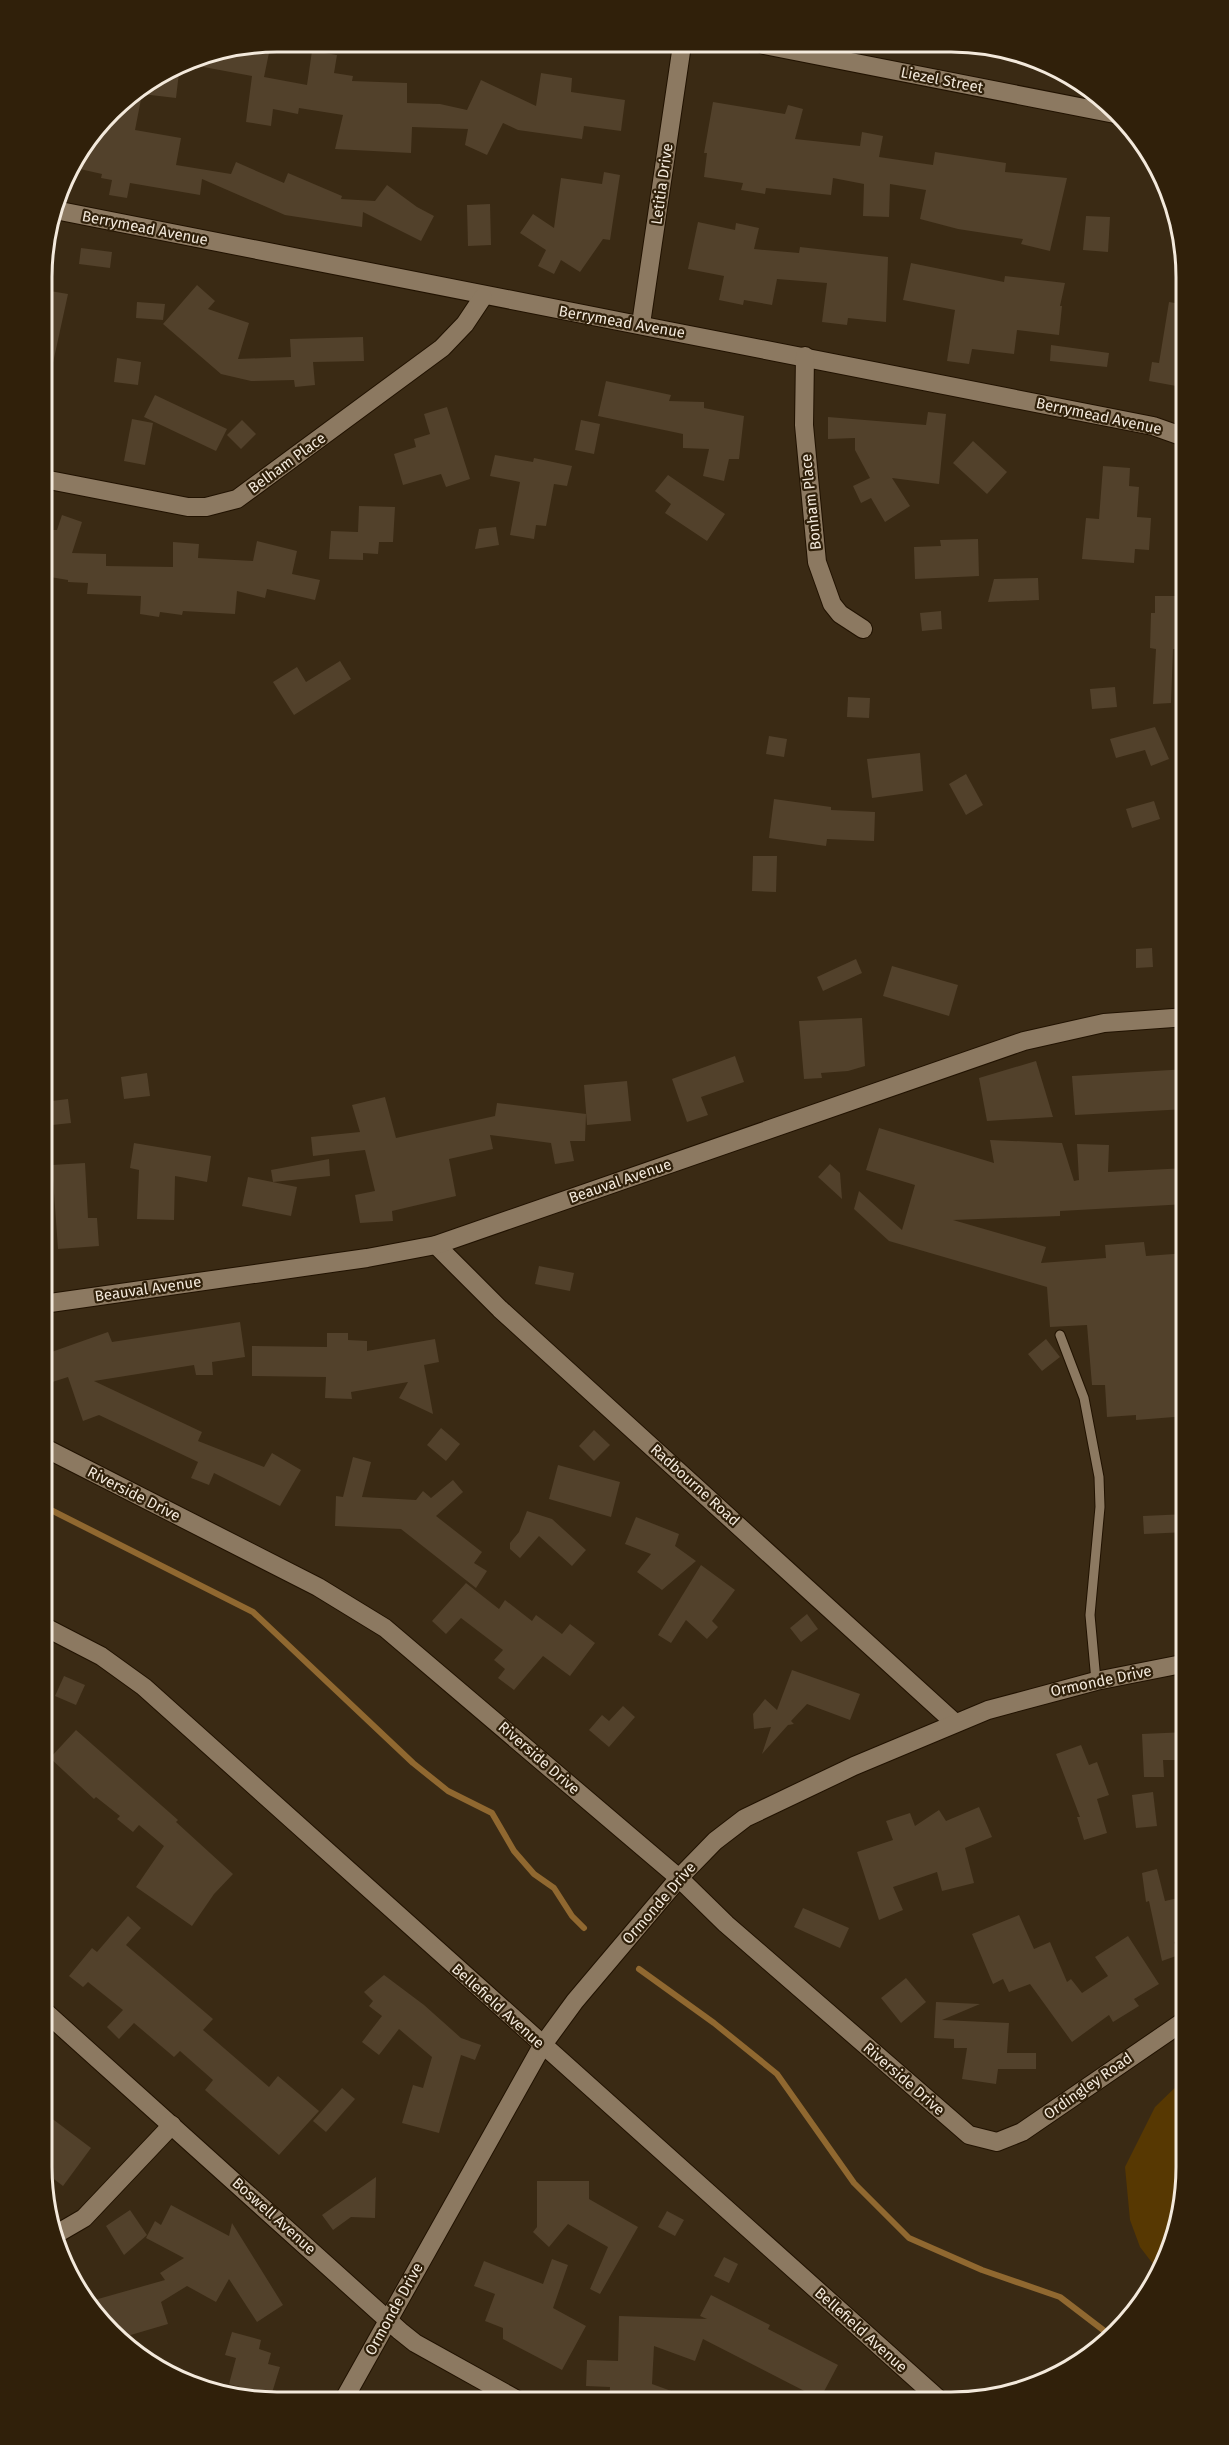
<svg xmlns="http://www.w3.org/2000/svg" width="1229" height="2445" viewBox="0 0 1229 2445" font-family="'Fira Sans',sans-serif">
	<rect width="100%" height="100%" fill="#3a2a14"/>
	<path fill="#573802" d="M1186,2077C1187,2139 1193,2216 1160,2273L1140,2247L1130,2220L1125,2167L1155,2107Z"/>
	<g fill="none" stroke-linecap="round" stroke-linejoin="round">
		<g stroke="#906830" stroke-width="6">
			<polyline points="43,1506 253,1612 413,1763 448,1791 492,1813 514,1851 534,1874 554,1888 572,1916 584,1928"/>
			<polyline points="639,1969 714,2023 777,2074 854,2183 909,2238 982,2270 1060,2297 1111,2336"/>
		</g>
	</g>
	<g fill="#52412b">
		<polygon points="259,46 270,48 264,77 307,85 312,51 337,55 334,73 353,76 352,81 407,83 407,103 440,104 467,110 481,80 536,106 541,73 572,78 571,92 625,100 621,131 584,126 582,139 518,130 503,123 487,155 465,145 468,129 412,127 411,153 335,149 343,115 299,108 298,114 273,109 271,126 246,122 252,76 182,63 188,60"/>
		<polygon points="180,64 176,98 142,94 135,130 181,138 176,165 231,174 236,162 284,183 288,173 342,196 341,199 375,201 387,185 417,207 434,216 421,241 363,212 362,227 285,215 202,179 200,195 130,183 127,198 109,195 112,180 101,178 102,174 71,167 102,127 111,128 115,109 122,101"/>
		<polygon points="713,102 785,114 788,105 803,109 795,139 860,146 862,132 883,136 879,157 933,165 935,152 1006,163 1005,172 1067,178 1050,251 1021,244 1023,239 958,229 920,219 926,190 890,184 889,217 863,216 864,184 833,178 831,195 766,188 765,194 741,190 743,183 704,177 707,153 704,153"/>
		<polygon points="604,172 620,175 610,240 603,239 580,272 561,260 554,274 538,266 546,250 520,233 533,214 554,228 561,178 602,184"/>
		<polygon points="490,204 491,245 468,246 467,205"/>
		<polygon points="1086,216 1110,217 1108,252 1083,250"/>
		<polygon points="698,222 735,230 736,223 759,228 754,249 799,253 800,247 888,257 886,322 848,318 847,325 822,322 827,283 777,279 772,305 744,300 743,305 719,300 724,276 688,269"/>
		<polygon points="81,248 112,252 110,268 79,264"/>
		<polygon points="911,263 1004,282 1005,276 1065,283 1060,306 1062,306 1059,335 1017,330 1014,354 972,349 969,364 947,361 955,310 903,300"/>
		<polygon points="197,285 215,301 208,309 249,323 238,359 291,357 290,339 363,337 364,361 313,362 315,385 295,387 294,380 251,381 221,374 163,324"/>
		<polygon points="44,290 68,294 51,372 44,371"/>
		<polygon points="137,302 165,304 163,320 136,318"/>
		<polygon points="1169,302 1187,305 1187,388 1149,381 1152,362 1159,363"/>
		<polygon points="1051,345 1109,353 1107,367 1050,361"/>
		<polygon points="117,358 141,362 138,385 114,382"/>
		<polygon points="606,381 671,395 669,401 704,402 704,408 744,416 739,459 729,459 724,481 703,476 709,449 683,448 683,434 598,416"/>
		<polygon points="155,395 227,429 216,451 144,417"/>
		<polygon points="447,407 470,479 446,487 441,474 403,485 394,454 416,447 414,439 430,434 424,414"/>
		<polygon points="928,412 946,414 939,484 892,478 910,506 885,522 871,498 861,503 853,486 870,478 855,450 855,438 828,439 828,417 926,425"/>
		<polygon points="132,419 153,423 145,465 124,461"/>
		<polygon points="242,420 256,434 241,449 227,435"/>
		<polygon points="581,420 600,424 594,454 575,450"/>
		<polygon points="973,441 1007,472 987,494 953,463"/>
		<polygon points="495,455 533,462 534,458 572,466 567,486 554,484 546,526 536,525 534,539 510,535 520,482 490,476"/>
		<polygon points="1103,466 1130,468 1129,486 1139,487 1137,517 1151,518 1149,550 1135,549 1134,563 1082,559 1086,518 1099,519"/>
		<polygon points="668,475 725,514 707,541 665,513 671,504 655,491"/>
		<polygon points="359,506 395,507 393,542 379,542 378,554 363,553 363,560 329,559 331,531 358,532"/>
		<polygon points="62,515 82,522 72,553 106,554 106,566 173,567 173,542 199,544 198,558 253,561 257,541 297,551 292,574 320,580 315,600 267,589 265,598 237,591 235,614 183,611 182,615 160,612 159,617 140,614 141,596 87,594 88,583 68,582 68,580 44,576 44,530 57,530"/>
		<polygon points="496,527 499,545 475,549 479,529"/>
		<polygon points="978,539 979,576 915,579 914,547 941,546 940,540"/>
		<polygon points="1038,578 1039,600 988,602 994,579"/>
		<polygon points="1155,596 1187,596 1187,631 1181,631 1181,649 1173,649 1171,703 1153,704 1156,649 1150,648 1151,613 1155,613"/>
		<polygon points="941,611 942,629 922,631 920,613"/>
		<polygon points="340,661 351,679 294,715 273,682 297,667 306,682"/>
		<polygon points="1115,687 1117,707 1092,709 1090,689"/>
		<polygon points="848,697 870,698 869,718 847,717"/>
		<polygon points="1155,727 1169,759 1151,766 1145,750 1116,758 1110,739"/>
		<polygon points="769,736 787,739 784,757 766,754"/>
		<polygon points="920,753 923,791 872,798 867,759"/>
		<polygon points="966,774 983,805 966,815 949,784"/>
		<polygon points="774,799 831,807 831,810 875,812 874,841 827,839 826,846 769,838"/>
		<polygon points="1154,801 1160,819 1132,828 1126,809"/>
		<polygon points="753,856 777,856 776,892 752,891"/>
		<polygon points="1152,948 1153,967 1136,968 1136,949"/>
		<polygon points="856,959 862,973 823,991 817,977"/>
		<polygon points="892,966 958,985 949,1016 883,996"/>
		<polygon points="862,1018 865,1066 848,1071 821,1073 822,1078 804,1079 799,1021"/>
		<polygon points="735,1056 744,1082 701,1097 708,1115 687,1122 672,1079"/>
		<polygon points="1036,1061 1053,1117 987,1121 979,1078"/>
		<polygon points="1187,1069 1187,1109 1075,1115 1072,1076"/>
		<polygon points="147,1073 150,1096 124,1099 121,1077"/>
		<polygon points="627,1081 631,1121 587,1125 584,1085"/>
		<polygon points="385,1097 396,1138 495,1116 497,1103 586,1114 585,1141 570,1141 574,1161 555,1164 551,1143 490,1135 493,1149 449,1159 456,1196 392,1211 393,1221 360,1223 355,1195 375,1191 365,1150 313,1156 311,1137 360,1132 352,1105"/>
		<polygon points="68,1099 71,1123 43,1126 43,1102"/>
		<polygon points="879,1128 994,1163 990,1140 1062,1143 1074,1181 1079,1180 1077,1144 1109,1145 1108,1172 1187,1168 1187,1204 1060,1211 1060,1216 953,1220 1046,1247 1041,1263 1106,1258 1105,1245 1144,1242 1146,1256 1187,1253 1187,1280 1178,1281 1182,1339 1187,1339 1187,1416 1136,1420 1136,1415 1107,1417 1105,1385 1092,1385 1087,1325 1050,1327 1047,1287 889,1241 854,1209 859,1191 902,1230 915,1185 866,1170"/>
		<polygon points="134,1143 211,1156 207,1182 175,1176 174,1220 137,1219 139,1170 130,1168"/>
		<polygon points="329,1159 330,1176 273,1182 271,1170"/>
		<polygon points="85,1163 88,1218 97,1218 99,1246 58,1249 52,1165"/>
		<polygon points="830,1164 840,1173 842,1199 818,1177"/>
		<polygon points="248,1177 297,1187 291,1216 242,1206"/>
		<polygon points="539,1266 574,1273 570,1291 535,1284"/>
		<polygon points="240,1322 245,1357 212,1362 213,1375 196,1375 194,1365 94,1381 202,1432 198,1441 264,1467 272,1453 301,1470 280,1506 214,1473 209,1485 191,1478 198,1462 99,1415 83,1421 68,1377 43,1385 43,1355 108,1332 112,1342"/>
		<polygon points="327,1333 348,1333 348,1340 367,1341 367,1351 435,1339 439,1362 424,1365 433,1414 399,1398 408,1382 351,1392 352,1399 325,1398 326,1377 252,1376 252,1346 327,1347"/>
		<polygon points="1046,1339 1060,1357 1042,1371 1028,1354"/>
		<polygon points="441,1428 460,1444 446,1461 427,1445"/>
		<polygon points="594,1430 610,1445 594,1461 579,1446"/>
		<polygon points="353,1457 371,1462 362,1497 416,1500 423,1491 431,1498 453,1480 463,1492 436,1516 482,1552 474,1563 487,1571 476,1588 401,1529 335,1526 336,1496 343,1497"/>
		<polygon points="558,1465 620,1482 611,1517 549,1499"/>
		<polygon points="527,1511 552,1519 586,1550 572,1566 539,1536 520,1558 510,1549 510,1543 519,1532"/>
		<polygon points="1187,1514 1187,1532 1144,1534 1143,1516"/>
		<polygon points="636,1517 679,1534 675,1546 696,1561 662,1590 637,1572 651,1554 625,1544"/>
		<polygon points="701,1565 735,1590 712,1621 718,1627 707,1639 686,1620 671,1643 658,1635"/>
		<polygon points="466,1583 499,1609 505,1600 532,1621 536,1615 562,1634 570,1624 595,1643 570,1676 543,1656 514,1690 498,1678 505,1669 494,1660 503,1650 461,1618 446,1634 432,1621"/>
		<polygon points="807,1614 818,1629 801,1642 790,1628"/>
		<polygon points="792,1670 860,1694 850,1720 807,1704 791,1721 794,1724 788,1725 762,1754 771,1727 754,1729 753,1714 765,1699 777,1710"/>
		<polygon points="64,1676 85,1685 76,1705 55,1696"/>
		<polygon points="623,1706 635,1717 609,1747 589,1730 602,1715 609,1721"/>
		<polygon points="76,1730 178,1820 176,1822 233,1874 214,1894 192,1926 136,1887 164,1846 139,1825 133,1832 117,1819 120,1816 96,1797 94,1799 50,1758"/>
		<polygon points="1187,1732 1187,1760 1163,1760 1164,1777 1144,1777 1142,1734"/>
		<polygon points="1081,1745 1089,1765 1097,1762 1109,1795 1097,1799 1107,1833 1084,1840 1077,1817 1080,1817 1056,1754"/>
		<polygon points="1153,1792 1157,1826 1136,1828 1132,1795"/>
		<polygon points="979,1807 992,1837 965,1848 974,1883 942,1891 937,1872 893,1887 903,1910 879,1920 857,1852 893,1840 886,1821 910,1813 915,1826 939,1810 946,1821"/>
		<polygon points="1157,1869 1165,1901 1187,1896 1187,1939 1174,1942 1179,1955 1162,1961 1149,1901 1146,1902 1142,1873"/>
		<polygon points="803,1908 849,1928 840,1948 794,1927"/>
		<polygon points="1019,1915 1034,1949 1050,1942 1067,1982 1071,1979 1082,1993 1108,1976 1095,1957 1128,1936 1159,1984 1134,1999 1139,2006 1113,2022 1109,2015 1072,2042 1030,1984 1009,1992 1003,1979 993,1984 972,1934"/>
		<polygon points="128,1916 141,1928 126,1945 213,2019 203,2030 269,2087 278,2076 319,2111 279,2155 205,2090 213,2080 180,2051 174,2057 134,2023 119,2039 107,2027 123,2010 88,1982 83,1987 69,1976 92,1948 97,1952"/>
		<polygon points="384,1975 424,2005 461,2038 481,2045 475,2060 461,2055 439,2133 402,2123 413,2085 423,2088 432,2057 399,2029 379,2055 362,2042 382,2016 369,2006 373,2001 364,1992"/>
		<polygon points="906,1978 926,2002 901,2023 881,1998"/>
		<polygon points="936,2002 980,2004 942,2020 1009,2023 1007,2053 1036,2053 1036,2069 998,2069 996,2084 962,2079 967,2048 954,2048 954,2039 934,2038"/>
		<polygon points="342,2088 355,2099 326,2132 313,2121"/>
		<polygon points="42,2111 91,2148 63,2186 42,2170"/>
		<polygon points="376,2177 375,2218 351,2217 333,2230 322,2215"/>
		<polygon points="537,2181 589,2181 589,2199 638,2227 600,2294 590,2289 608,2247 568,2224 549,2247 533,2232 537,2227"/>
		<polygon points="171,2205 229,2236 232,2223 283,2305 257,2322 229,2279 216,2302 187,2286 161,2302 168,2324 117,2339 95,2314 91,2301 165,2280 160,2273 184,2258 146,2238 155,2221 161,2225"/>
		<polygon points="130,2210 147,2235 124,2255 106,2226"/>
		<polygon points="667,2211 684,2220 675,2236 658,2227"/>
		<polygon points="724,2257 738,2264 729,2283 714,2276"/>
		<polygon points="552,2259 568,2265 553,2308 586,2326 562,2370 503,2339 503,2328 485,2321 495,2294 474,2286 484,2261 543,2284"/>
		<polygon points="711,2295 770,2325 768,2329 838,2365 820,2399 703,2339 695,2361 654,2346 652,2384 696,2400 696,2402 609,2401 610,2387 586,2386 587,2360 618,2361 619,2316 707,2319 700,2316"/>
		<polygon points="232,2332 261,2340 259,2349 271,2353 268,2364 280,2367 271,2396 229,2384 236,2358 225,2355"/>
	</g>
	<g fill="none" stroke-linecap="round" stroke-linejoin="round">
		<defs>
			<polyline id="lane" points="1060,1335 1084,1398 1099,1477 1100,1507 1090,1615 1096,1681"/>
			<g id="street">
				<polyline points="764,45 1120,115"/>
				<path d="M55,210C421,284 787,353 1153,426L1187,438"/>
				<polyline points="641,324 682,45"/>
				<polyline points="805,356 804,425 817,562 832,604 840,614 863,629"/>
				<polyline points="44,479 188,507 206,507 237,499 442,348 465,324 483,297"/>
				<polyline points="436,1245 500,1309 955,1723"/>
				<polyline points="43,1304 367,1258 436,1245 1024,1041 1104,1023 1187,1017"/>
				<polyline points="43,1447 318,1587 385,1628 679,1878 726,1924 969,2135 997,2142 1022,2132 1187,2019"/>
				<polyline points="43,1626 101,1656 144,1687 943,2403"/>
				<polyline points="42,2009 400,2331 415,2343 521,2402"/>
				<polyline points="53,2236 84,2218 172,2125"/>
				<polyline points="343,2401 542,2046 575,2001 679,1878 715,1841 745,1818 854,1766 988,1710 1096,1681 1187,1663"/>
			</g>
		</defs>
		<use href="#lane" stroke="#211200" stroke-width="11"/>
		<use href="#street" stroke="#211200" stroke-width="20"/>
		<use href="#lane" stroke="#8c7961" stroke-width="9"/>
		<use href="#street" stroke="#8c7961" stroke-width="18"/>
	</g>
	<g text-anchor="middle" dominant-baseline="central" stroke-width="4.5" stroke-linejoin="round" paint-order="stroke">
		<g font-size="15" fill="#f3e9dc" stroke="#30200a">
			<text transform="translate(942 80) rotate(11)">Liezel Street</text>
			<text transform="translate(662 184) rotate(-82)">Letitia Drive</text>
			<text transform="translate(145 228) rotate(11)">Berrymead Avenue</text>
			<text transform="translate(622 322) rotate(10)">Berrymead Avenue</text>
			<text transform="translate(1099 416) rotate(12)">Berrymead Avenue</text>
			<text transform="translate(287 463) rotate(-36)">Belham Place</text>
			<text transform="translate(811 502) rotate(-96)">Bonham Place</text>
			<text transform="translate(620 1181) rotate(-19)">Beauval Avenue</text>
			<text transform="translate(148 1289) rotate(-8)">Beauval Avenue</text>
			<text transform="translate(695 1485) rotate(42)">Radbourne Road</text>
			<text transform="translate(134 1494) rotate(27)">Riverside Drive</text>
			<text transform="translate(1101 1681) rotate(-12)">Ormonde Drive</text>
			<text transform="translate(539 1758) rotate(41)">Riverside Drive</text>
			<text transform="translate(659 1903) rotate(-49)">Ormonde Drive</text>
			<text transform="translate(498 2006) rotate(42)">Bellefield Avenue</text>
			<text transform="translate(904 2079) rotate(41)">Riverside Drive</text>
			<text transform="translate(1088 2086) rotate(-35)">Ordingley Road</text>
			<text transform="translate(274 2216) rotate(42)">Boswell Avenue</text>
			<text transform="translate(394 2309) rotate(-61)">Ormonde Drive</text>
			<text transform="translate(861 2330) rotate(42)">Bellefield Avenue</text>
		</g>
	</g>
	<path d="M0 0H1229V2445H0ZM277 52H951A225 225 0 0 1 1176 277V2167A225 225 0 0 1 951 2392H277A225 225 0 0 1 52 2167V277A225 225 0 0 1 277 52Z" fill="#30200a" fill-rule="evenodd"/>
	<path fill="none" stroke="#f3e9dc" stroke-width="3" d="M277 52H951A225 225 0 0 1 1176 277V2167A225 225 0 0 1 951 2392H277A225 225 0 0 1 52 2167V277A225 225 0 0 1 277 52Z"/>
</svg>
